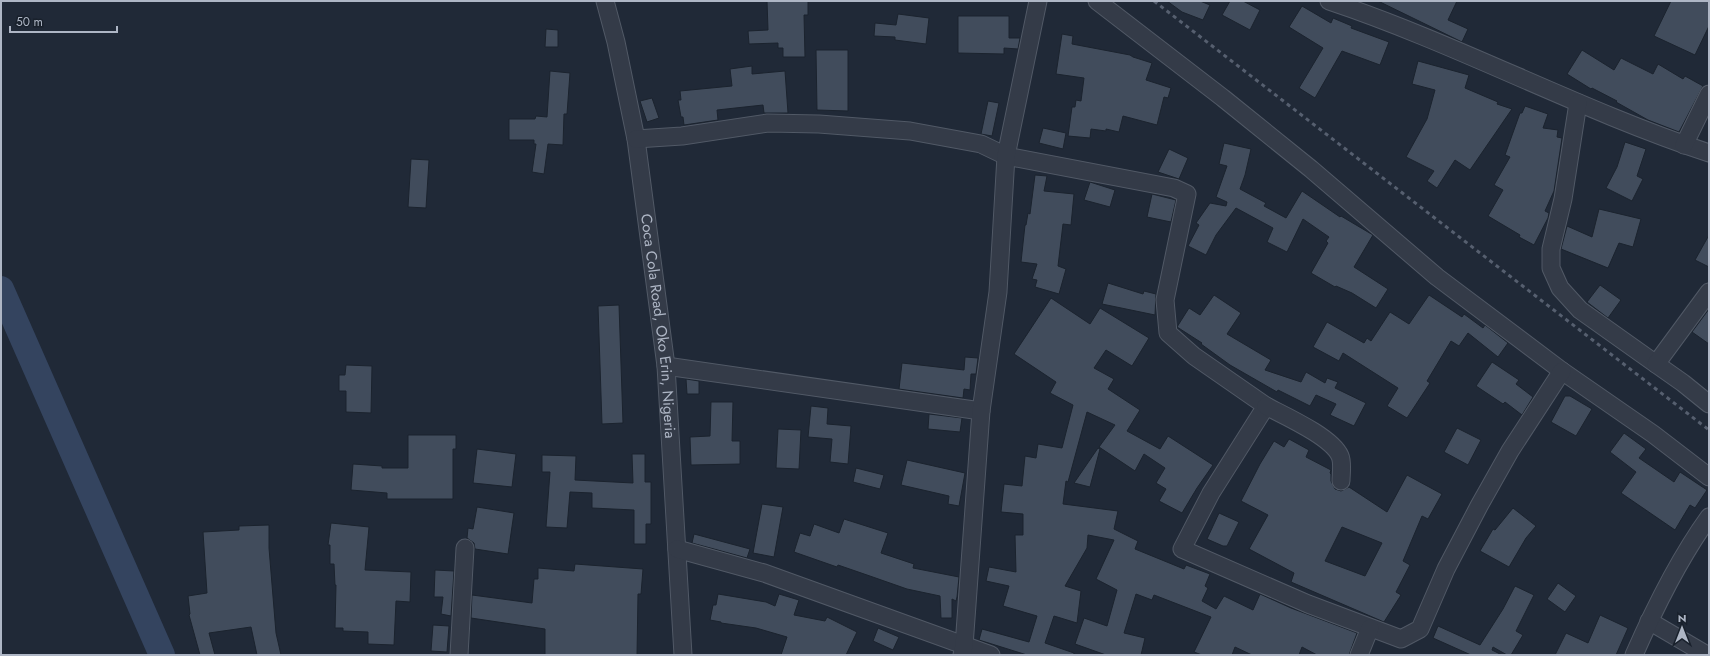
<svg xmlns="http://www.w3.org/2000/svg" width="1710" height="656" viewBox="0 0 1710 656" font-family="Jost,sans-serif">
	<rect width="100%" height="100%" fill="#202937"/>
	<g fill="none" stroke-linecap="round" stroke-linejoin="round">
		<polyline stroke="#34445f" stroke-width="26" points="1,289 162,655"/>
	</g>
	<g fill="#414c5c" stroke="#1b232e" fill-rule="evenodd">
		<polygon points="767,1 808,1 808,15 804,15 805,57 783,57 783,48 778,48 778,43 749,44 748,31 768,30"/>
		<polygon points="1167,1 1200,1 1210,5 1203,20 1182,12"/>
		<polygon points="1230,1 1243,1 1260,10 1250,30 1222,15"/>
		<polygon points="1378,1 1457,1 1448,20 1468,29 1462,42"/>
		<polygon points="1671,1 1709,1 1709,26 1695,55 1654,36"/>
		<polygon points="1302,6 1331,23 1333,18 1352,26 1351,28 1389,42 1380,65 1342,51 1315,98 1299,88 1323,48 1289,27"/>
		<polygon points="898,14 929,18 926,44 895,40 895,37 874,36 875,23 896,25"/>
		<polygon points="958,16 1009,16 1009,38 1020,38 1018,49 1004,48 1004,54 958,53"/>
		<polygon points="546,29 558,30 558,47 545,47"/>
		<polygon points="1062,34 1073,36 1072,44 1130,55 1133,57 1152,63 1146,80 1171,88 1168,98 1164,97 1157,125 1123,116 1119,132 1106,129 1106,131 1091,129 1090,138 1068,136 1072,107 1075,107 1076,100 1081,101 1084,78 1056,74"/>
		<polygon points="816,50 848,50 848,111 817,110"/>
		<polygon points="1582,50 1614,70 1621,58 1653,74 1658,64 1683,79 1685,76 1703,86 1679,132 1648,120 1616,102 1617,101 1592,88 1591,89 1567,74"/>
		<polygon points="1418,61 1469,75 1465,88 1498,102 1497,104 1512,109 1470,170 1455,160 1437,188 1427,181 1434,171 1406,157 1427,119 1435,90 1412,84"/>
		<polygon points="752,66 752,74 785,71 788,113 764,113 763,105 717,110 718,120 684,125 683,117 681,117 678,100 681,100 680,91 732,86 730,69"/>
		<polygon points="550,71 570,73 567,114 564,114 563,145 548,144 544,174 532,172 536,144 534,144 534,140 509,140 509,119 535,119 536,116 547,117"/>
		<polygon points="652,98 659,118 647,122 640,101"/>
		<polygon points="988,101 999,103 992,136 981,134"/>
		<polygon points="1525,106 1548,114 1543,128 1558,130 1557,137 1562,138 1554,191 1545,211 1549,213 1548,218 1534,245 1519,237 1520,235 1488,216 1503,190 1494,185 1510,157 1505,155 1520,113 1522,113"/>
		<polygon points="1043,128 1066,133 1063,149 1039,143"/>
		<polygon points="1625,142 1646,149 1637,176 1643,179 1632,201 1606,188 1617,167"/>
		<polygon points="1224,143 1251,149 1245,175 1240,189 1266,203 1264,206 1286,218 1302,191 1340,217 1341,216 1373,235 1354,267 1388,289 1376,308 1352,293 1336,286 1335,287 1311,273 1328,243 1326,241 1329,237 1303,219 1287,252 1267,242 1273,228 1236,208 1216,235 1206,255 1188,246 1199,225 1196,223 1210,203 1226,206 1227,202 1216,197 1227,166 1219,164"/>
		<polygon points="1169,149 1188,158 1179,179 1158,172"/>
		<polygon points="411,159 429,160 426,208 408,207"/>
		<polygon points="1035,175 1047,176 1044,191 1074,194 1071,225 1063,224 1058,266 1066,269 1059,294 1035,287 1037,280 1032,279 1037,264 1021,262 1025,225 1026,225 1028,213 1030,214"/>
		<polygon points="1090,182 1115,190 1110,207 1084,200"/>
		<polygon points="1152,194 1176,200 1171,222 1147,217"/>
		<polygon points="1599,209 1641,219 1633,247 1619,243 1608,268 1561,249 1567,226 1592,237"/>
		<polygon points="1709,235 1709,267 1695,260"/>
		<polygon points="1108,283 1143,294 1144,291 1156,294 1155,315 1102,304"/>
		<polygon points="1600,285 1621,300 1608,318 1587,302"/>
		<polygon points="1214,295 1241,313 1227,334 1271,360 1265,370 1301,382 1306,372 1325,383 1327,378 1338,382 1335,388 1366,403 1354,426 1330,415 1336,404 1316,395 1310,406 1278,390 1277,392 1230,365 1201,344 1202,343 1177,327 1189,308 1200,315"/>
		<polygon points="1429,295 1462,317 1464,314 1483,328 1485,325 1508,343 1498,357 1468,333 1459,346 1451,341 1427,381 1430,383 1407,418 1387,406 1398,388 1343,353 1339,361 1313,347 1327,322 1364,343 1367,338 1371,341 1390,312 1409,324"/>
		<polygon points="1051,298 1090,324 1100,308 1149,338 1132,366 1106,350 1094,368 1114,379 1108,389 1140,410 1127,431 1160,449 1168,436 1213,465 1197,488 1182,513 1159,501 1166,489 1156,483 1165,468 1144,454 1135,471 1099,447 1115,425 1087,412 1068,482 1066,481 1063,504 1118,511 1114,529 1138,541 1135,549 1184,569 1186,565 1210,574 1205,586 1208,588 1202,601 1216,609 1224,596 1253,610 1260,594 1291,608 1357,633 1349,655 1317,655 1302,647 1299,655 1252,655 1235,647 1232,655 1202,655 1194,652 1211,617 1154,595 1152,600 1136,594 1124,633 1145,638 1141,655 1106,655 1075,644 1084,618 1107,626 1117,590 1096,579 1114,540 1088,535 1087,548 1065,586 1081,591 1077,623 1054,616 1045,643 1074,653 1074,655 1027,655 979,640 982,629 1029,642 1037,616 1003,606 1009,586 986,581 989,567 1016,572 1015,535 1023,535 1023,514 1001,512 1004,484 1022,486 1025,456 1036,458 1038,444 1062,448 1073,405 1050,393 1056,382 1014,354"/>
		<polygon points="619,305 623,423 602,424 598,306"/>
		<polygon points="1709,309 1709,344 1692,332"/>
		<polygon points="965,357 978,358 976,374 971,374 970,390 964,389 963,398 899,389 902,363 964,370"/>
		<polygon points="1492,362 1519,380 1516,384 1533,397 1522,415 1505,402 1503,404 1476,386"/>
		<polygon points="346,365 372,366 371,413 346,412 346,391 339,391 339,375 345,375"/>
		<polygon points="686,379 699,381 699,394 687,394"/>
		<polygon points="1565,396 1570,396 1592,409 1576,436 1551,422"/>
		<polygon points="711,402 733,402 732,441 740,441 740,464 691,465 690,437 710,436"/>
		<polygon points="811,406 828,408 827,424 851,426 848,464 830,462 832,439 808,437"/>
		<polygon points="929,414 962,418 960,432 928,429"/>
		<polygon points="1457,428 1481,440 1468,465 1444,452"/>
		<polygon points="778,429 801,430 799,469 776,468"/>
		<polygon points="1624,433 1646,449 1639,458 1674,482 1680,472 1707,490 1695,508 1690,505 1675,530 1621,493 1636,472 1610,452"/>
		<polygon points="408,435 456,435 456,449 453,449 453,499 387,499 387,493 351,490 353,464 382,466 382,468 408,468"/>
		<path d="M1289,439L1309,450L1306,457L1331,470L1330,473L1331,474V481L1335,489L1341,491L1349,487L1387,512L1407,475L1442,494L1428,519L1422,516L1403,561L1410,565L1396,592L1401,595L1384,622L1291,582L1294,573L1249,549L1268,515L1241,501L1260,464L1274,441L1284,447ZM1342,527L1382,543L1365,576L1325,561Z"/>
		<polygon points="1098,448 1100,449 1090,487 1074,483"/>
		<polygon points="477,449 516,454 512,487 473,483"/>
		<polygon points="632,454 645,454 645,482 651,482 651,524 646,524 646,544 634,544 634,510 592,508 592,493 570,492 567,528 546,527 550,472 542,472 542,455 576,456 575,480 633,483"/>
		<polygon points="907,460 965,473 959,506 948,504 949,496 901,485"/>
		<polygon points="856,468 884,475 880,489 853,482"/>
		<polygon points="762,504 783,507 774,557 753,553"/>
		<polygon points="477,507 514,513 508,554 475,549 474,543 467,538 468,528 473,529"/>
		<polygon points="1513,508 1536,526 1526,538 1509,567 1480,551 1493,529 1495,530"/>
		<polygon points="1219,513 1239,522 1227,546 1223,546 1207,539"/>
		<polygon points="844,519 888,533 881,553 914,564 913,568 959,577 957,597 956,601 952,599 952,618 941,618 940,596 907,589 867,575 838,565 837,567 794,552 800,533 810,536 814,524 839,533"/>
		<polygon points="331,523 369,527 365,570 411,572 410,602 396,601 394,645 368,644 368,632 343,631 343,628 335,628 336,585 335,585 334,564 330,564 330,545 328,545"/>
		<polygon points="269,525 269,548 276,633 281,655 257,655 251,627 209,633 215,655 200,655 189,615 190,614 188,596 207,593 203,532 239,530 239,526"/>
		<polygon points="694,534 750,549 747,558 692,543"/>
		<polygon points="575,564 643,569 641,594 638,594 637,655 545,655 545,629 471,618 472,595 532,603 534,579 538,579 538,568 574,571"/>
		<polygon points="435,570 454,571 451,616 441,614 443,597 434,597"/>
		<polygon points="1558,583 1576,596 1565,612 1547,599"/>
		<polygon points="1515,586 1534,595 1516,631 1523,635 1511,655 1507,655 1493,647 1492,650 1502,655 1471,655 1433,638 1438,626 1480,645 1503,609"/>
		<polygon points="718,594 766,602 775,606 779,594 799,600 794,615 825,621 827,617 857,632 846,655 781,655 787,637 756,628 721,623 721,622 710,620 713,605 716,605"/>
		<polygon points="1600,615 1628,628 1616,655 1555,655 1566,633 1588,643"/>
		<polygon points="433,625 449,626 447,652 431,651"/>
		<polygon points="878,628 899,637 893,650 873,641"/>
	</g>
	<g fill="none" stroke-linecap="round" stroke-linejoin="round">
		<defs>
			<g id="minor">
				<path id="s1" d="M605,1L616,42L636,139L666,366L683,655"/>
				<polyline points="1097,1 1223,98 1311,169 1437,277 1562,371 1653,434 1709,477"/>
				<path d="M1329,1C1458,44 1579,110 1709,153"/>
				<polyline points="1578,103 1563,199 1551,249 1551,268 1560,288 1580,310 1656,364"/>
				<polyline points="636,139 682,136 768,123 819,124 910,131 981,144 1006,156 1174,188 1187,194 1165,300 1168,333 1194,356 1266,406 1211,493 1182,549 1308,604 1401,639 1420,629 1446,569 1479,506 1510,451 1562,371"/>
				<polyline points="1684,145 1709,94"/>
				<polyline points="1709,292 1656,364 1683,383 1709,404"/>
				<polyline points="666,366 981,411"/>
				<path d="M1266,406C1285,416 1332,437 1340,456C1343,463 1341,474 1341,481"/>
				<polyline points="677,549 764,573 991,655"/>
				<polyline points="1649,621 1707,655"/>
				<polyline points="459,655 465,548"/>
				<polyline points="962,655 964,646 981,411 998,292 1006,156 1038,1"/>
				<polyline points="1359,655 1370,628"/>
				<path d="M1634,655C1655,607 1678,560 1709,517"/>
			</g>
		</defs>
		<use href="#minor" stroke="#515966" stroke-width="19"/>
		<use href="#minor" stroke="#343b48" stroke-width="17"/>
		<polyline stroke="#565f6f" stroke-width="3" stroke-dasharray="4 4" stroke-linecap="butt" points="1154,1 1709,430"/>
	</g>
	<g text-anchor="middle" dominant-baseline="central" stroke-width="3" stroke-linejoin="round" paint-order="stroke">
		<g font-size="15" fill="#aeb6c5" stroke="#19212c">
			<text stroke="none"><textPath href="#s1" startOffset="330">Coca Cola Road, Oko Erin, Nigeria</textPath></text>
		</g>
	</g>
	<rect width="1710" height="656" fill="none" stroke="#aeb6c5" stroke-width="4"/>
	<g transform="translate(1682 628)" stroke="#19212c" stroke-width="3" paint-order="stroke">
	<path d="M0-3L7 15L0 10L-7 15Z" fill="#aeb6c5"/>
	<text y="-6" font-size="11" font-weight="bold" text-anchor="middle" fill="#aeb6c5">N</text>
	</g>
	<path d="M10 26v6h107v-6" fill="none" stroke="#aeb6c5" stroke-width="2"/>
	<text x="16" y="26" font-size="12" fill="#aeb6c5" stroke="#19212c" stroke-width="3" paint-order="stroke">50 m</text>
</svg>
